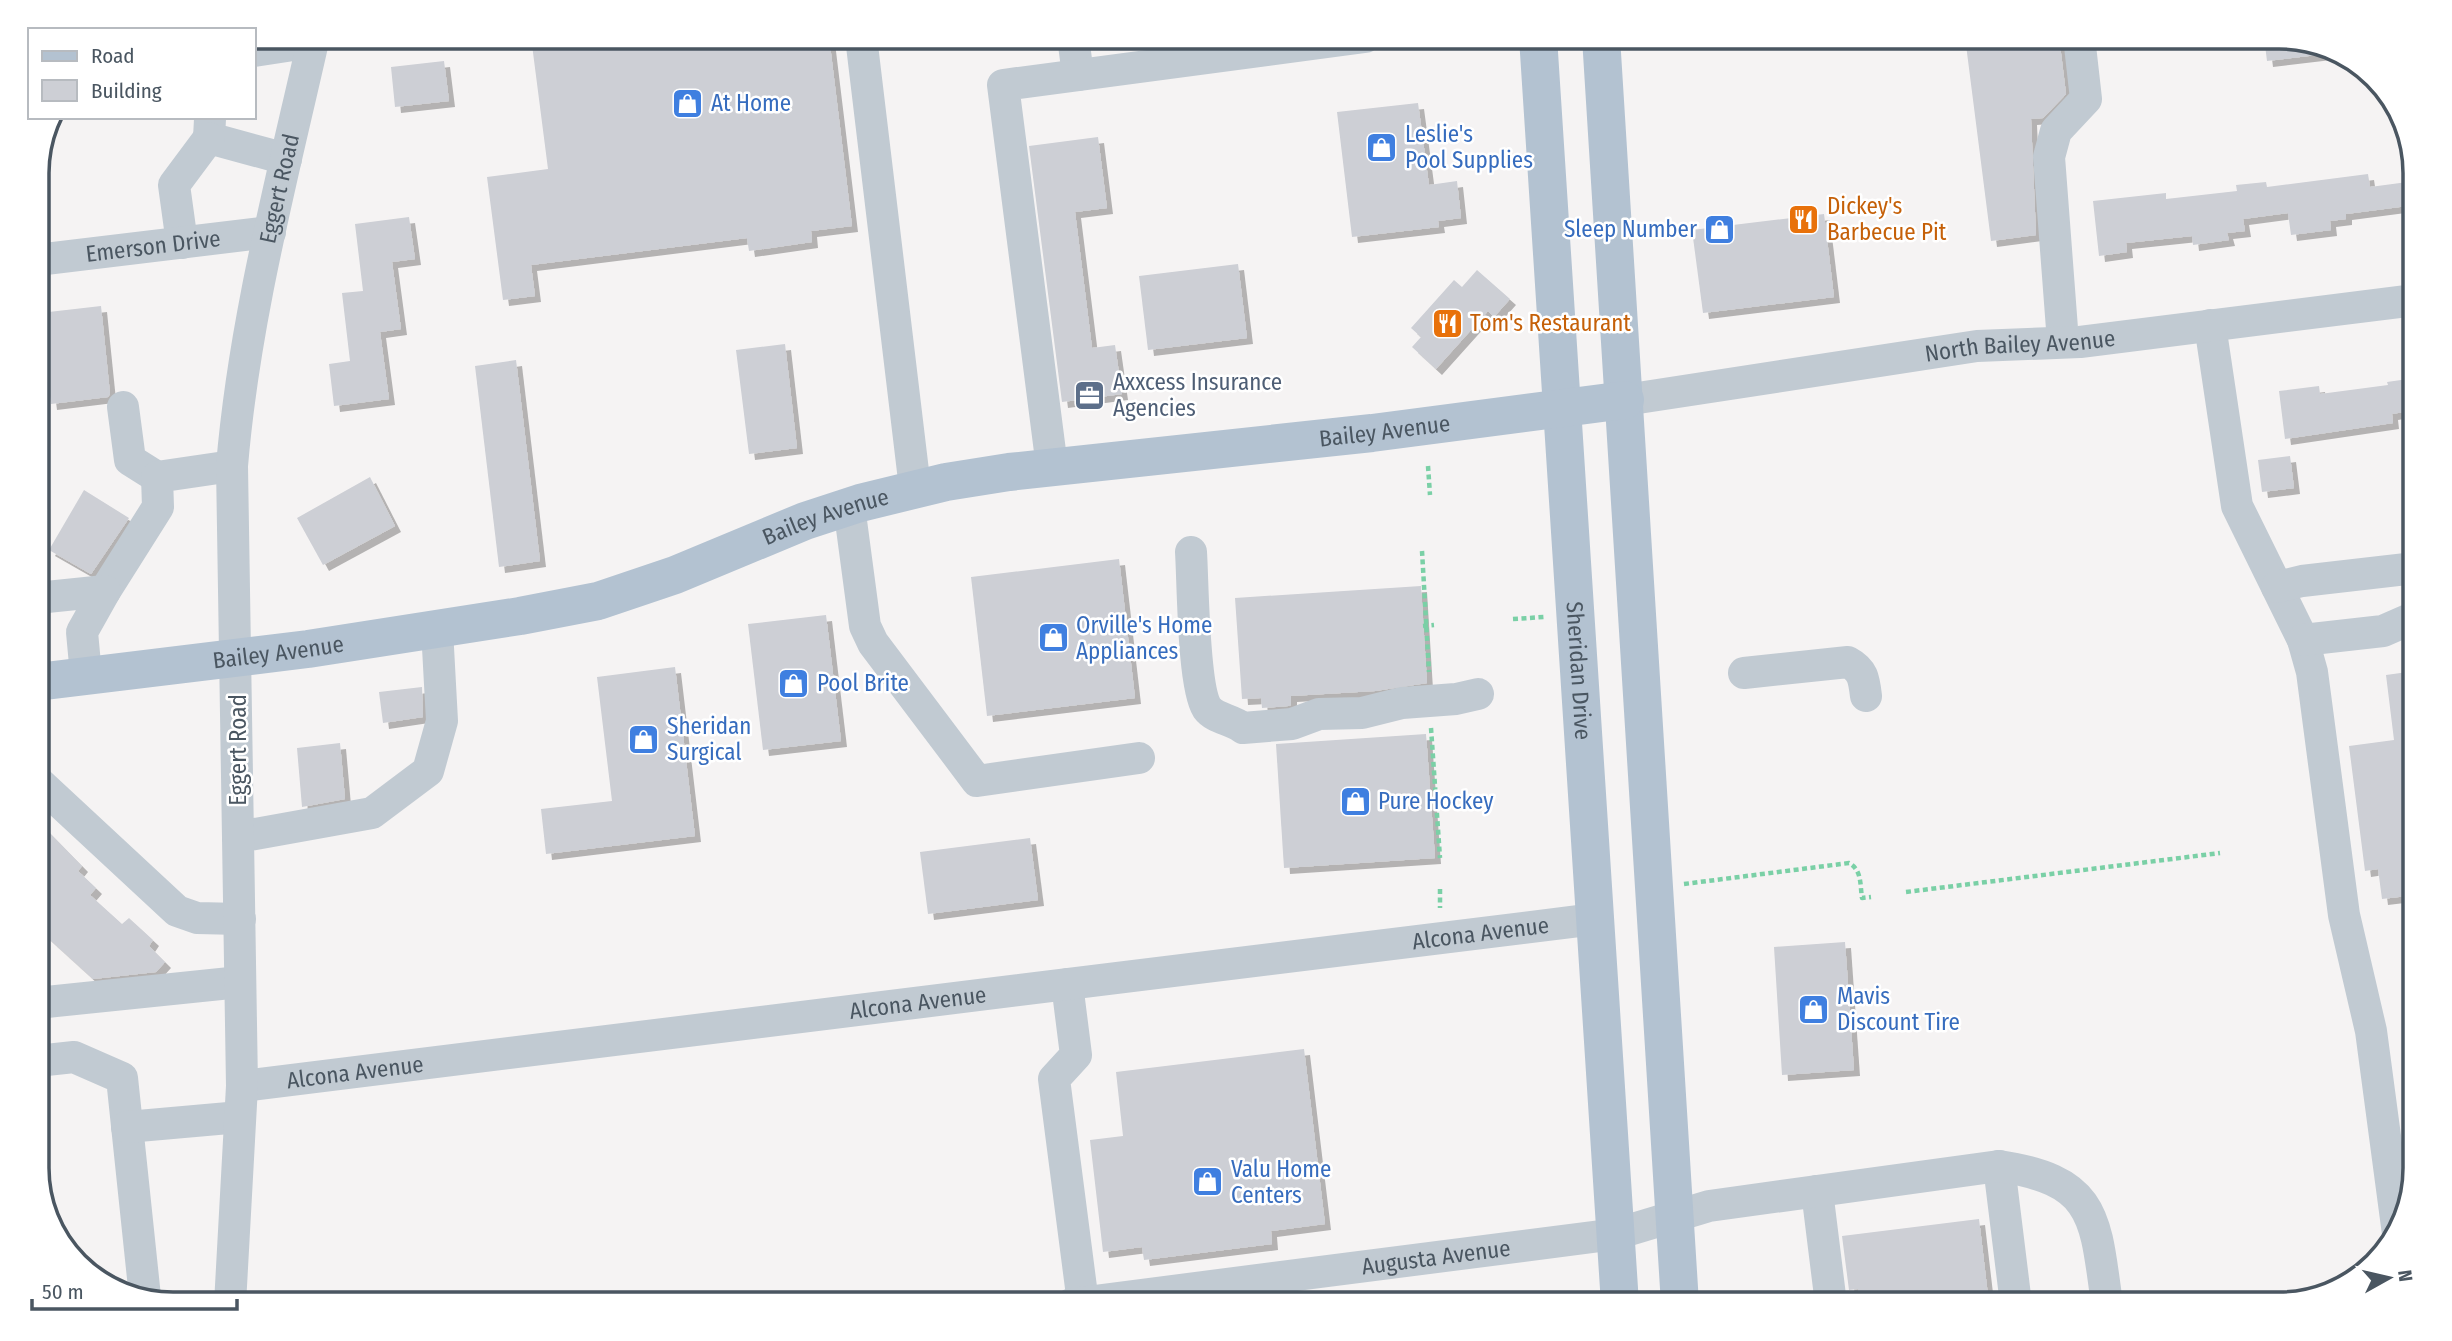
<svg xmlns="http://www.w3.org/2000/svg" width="2452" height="1341" viewBox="0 0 2452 1341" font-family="'Fira Sans Condensed',sans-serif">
	<defs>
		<filter id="shadow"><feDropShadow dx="6" dy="6" stdDeviation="0" flood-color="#0004"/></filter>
	</defs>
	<rect width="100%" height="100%" fill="#f5f3f3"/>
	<g fill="#cdcfd5" filter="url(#shadow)">
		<polygon points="531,37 829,37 852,226 811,231 812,242 749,251 747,238 531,265 535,296 503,300 487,177 548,169"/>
		<polygon points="1965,37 2059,37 2066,94 2043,118 2031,119 2036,235 1991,241"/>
		<polygon points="2264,37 2279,37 2334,53 2267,61"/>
		<polygon points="444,61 449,101 395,107 391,67"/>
		<polygon points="1418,103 1429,185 1457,181 1461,218 1438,221 1439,227 1352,237 1337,112"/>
		<polygon points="1098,137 1107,208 1075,212 1092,348 1115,345 1122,394 1062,402 1029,146"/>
		<polygon points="2368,174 2370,187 2415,181 2415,205 2346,214 2346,219 2330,221 2331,230 2291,235 2288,213 2243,219 2245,231 2227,233 2229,240 2193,245 2192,236 2126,243 2127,252 2099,256 2093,201 2166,193 2166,199 2237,191 2236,185 2266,182 2267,187"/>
		<polygon points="1824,214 1834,297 1703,313 1692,230"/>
		<polygon points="409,217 415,259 392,262 401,329 380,332 389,399 334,406 329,364 350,361 342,293 363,291 355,224"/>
		<polygon points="1238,264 1247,338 1148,350 1139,276"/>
		<polygon points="1477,270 1510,299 1494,317 1488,311 1436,369 1412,347 1421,337 1411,328 1454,280 1462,287"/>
		<polygon points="101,306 110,394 108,397 51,404 40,313"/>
		<polygon points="785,344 797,448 749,454 736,350"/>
		<polygon points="516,360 540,561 499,567 475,366"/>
		<polygon points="2415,378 2415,410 2392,414 2393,423 2285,439 2279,391 2319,386 2320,394 2388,385 2387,382"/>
		<polygon points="2290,456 2294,488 2262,492 2258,460"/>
		<polygon points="370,477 395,526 323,565 297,518"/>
		<polygon points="84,490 129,518 91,574 49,550"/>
		<polygon points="1119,559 1135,698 987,716 971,577"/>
		<polygon points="1421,586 1427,683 1375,691 1291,696 1291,705 1288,706 1262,708 1261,698 1242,699 1235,598"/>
		<polygon points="826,615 841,741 763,750 748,624"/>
		<polygon points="675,667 695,836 546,854 541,809 612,801 597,677"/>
		<polygon points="2415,671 2415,895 2382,899 2378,869 2365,871 2349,746 2394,740 2386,675"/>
		<polygon points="422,687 423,717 383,723 379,692"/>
		<polygon points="1426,734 1435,858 1284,868 1276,744"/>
		<polygon points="340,743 345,799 302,807 297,748"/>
		<polygon points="37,820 82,866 78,871 96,888 90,895 122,924 129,918 153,940 149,946 165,962 156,972 93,979 37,928"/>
		<polygon points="1030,838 1038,900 928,914 920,852"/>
		<polygon points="1845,942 1854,1070 1782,1075 1774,947"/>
		<polygon points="1304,1049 1325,1224 1271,1231 1272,1244 1144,1260 1142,1247 1103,1252 1090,1140 1123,1136 1116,1072"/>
		<polygon points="1979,1219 1989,1304 1859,1304 1858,1289 1849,1290 1842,1236"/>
	</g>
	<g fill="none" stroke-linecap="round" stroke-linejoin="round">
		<g stroke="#7ad0a6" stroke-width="4.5" stroke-dasharray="5 3.5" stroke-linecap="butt">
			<polyline points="1428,466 1430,495"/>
			<polyline points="1422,551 1429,672"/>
			<polyline points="1513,619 1544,617"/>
			<polyline points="1423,626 1434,625"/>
			<polyline points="1431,728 1440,858"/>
			<path d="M1684,884L1849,863C1862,870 1860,885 1862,898L1871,897"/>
			<polyline points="1440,889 1440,908"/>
			<polyline points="1906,892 2220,853"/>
		</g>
		<g stroke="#c1cad2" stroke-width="32">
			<polyline points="861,37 915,488"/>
			<polyline points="1073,37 1078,75"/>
			<polyline points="254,51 313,42"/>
			<polyline points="210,119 209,138 286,159"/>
			<polyline points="182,243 174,185 209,138"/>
			<path id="s1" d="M37,260L270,232"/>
			<polyline points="2210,325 2237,506 2303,640 2312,672 2344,915 2371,1031 2398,1234"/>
			<polyline points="2063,342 2049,157 2056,131 2086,99 2079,37"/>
			<path id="s2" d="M1625,400L1977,346L2080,342L2415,300"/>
			<polyline points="123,407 130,460 157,477"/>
			<polyline points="1052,467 1003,85 1365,37"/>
			<polyline points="849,506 865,626 873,643 977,781 1139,758"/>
			<path d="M1191,552C1193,582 1193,686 1207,708C1215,719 1232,719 1243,728L1292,724L1319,714L1362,713L1402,703L1456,699L1478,694"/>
			<polyline points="2277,587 2302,581 2415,568"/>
			<polyline points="105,591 158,507 157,477 232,466"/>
			<polyline points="37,598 105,591 82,632 86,675"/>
			<polyline points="2303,640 2383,631 2415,617"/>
			<path d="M1744,673L1848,662C1863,670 1864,679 1866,696"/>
			<polyline points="37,781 177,911 197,918 240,919"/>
			<polyline points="238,837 372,813 428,771 442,721 437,629"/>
			<polyline points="1067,984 1076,1055 1054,1079 1083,1303"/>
			<polyline points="37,1003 240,982"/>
			<polyline points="37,1061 74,1057 122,1078 145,1297"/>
			<path id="s3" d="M242,1086L1595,919"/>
			<polyline points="127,1127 240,1117"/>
			<polyline points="1999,1166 2016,1304"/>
			<polyline points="1817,1191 1831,1304"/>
			<path id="s4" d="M230,1304L242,1086L232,466C244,321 282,179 314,37"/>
			<path id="s5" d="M1071,1304L1616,1234L1709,1206L1999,1166C2097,1181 2095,1217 2107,1304"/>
		</g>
		<g stroke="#b3c2d1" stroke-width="38">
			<path id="s6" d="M1538,37L1620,1304"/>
			<polyline points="1601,37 1680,1304"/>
			<path id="s7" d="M37,682L308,649L520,616L598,601L675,575L805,521L860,503L946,482L1009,472L1372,433L1625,400"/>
		</g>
	</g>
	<defs>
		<symbol id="shop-square" viewBox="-11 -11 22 22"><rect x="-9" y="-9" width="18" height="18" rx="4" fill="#3f7fe0" stroke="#fff"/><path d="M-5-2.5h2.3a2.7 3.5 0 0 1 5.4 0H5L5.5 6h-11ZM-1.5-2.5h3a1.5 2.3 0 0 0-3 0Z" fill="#fff"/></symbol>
		<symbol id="restaurant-square" viewBox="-11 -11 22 22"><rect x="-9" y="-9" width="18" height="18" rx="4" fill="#e8710a" stroke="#fff"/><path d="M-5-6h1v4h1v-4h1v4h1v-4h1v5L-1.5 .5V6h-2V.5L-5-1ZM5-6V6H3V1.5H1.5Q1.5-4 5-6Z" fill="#fff"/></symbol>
		<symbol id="office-square" viewBox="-11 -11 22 22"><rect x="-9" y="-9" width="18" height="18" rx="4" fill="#5c6f8a" stroke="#fff"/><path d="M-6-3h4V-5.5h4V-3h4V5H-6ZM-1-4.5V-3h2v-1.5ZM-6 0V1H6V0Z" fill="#fff"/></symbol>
	</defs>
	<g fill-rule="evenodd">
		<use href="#shop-square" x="670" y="86" width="35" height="35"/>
		<use href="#shop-square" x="1364" y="130" width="35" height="35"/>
		<use href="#restaurant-square" x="1786" y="202" width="35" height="35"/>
		<use href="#shop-square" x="1702" y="212" width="35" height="35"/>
		<use href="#restaurant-square" x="1430" y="306" width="35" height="35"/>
		<use href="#office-square" x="1072" y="378" width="35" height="35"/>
		<use href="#shop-square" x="1036" y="620" width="35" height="35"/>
		<use href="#shop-square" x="776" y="666" width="35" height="35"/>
		<use href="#shop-square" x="626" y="722" width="35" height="35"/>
		<use href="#shop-square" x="1338" y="784" width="35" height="35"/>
		<use href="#shop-square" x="1796" y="992" width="35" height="35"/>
		<use href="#shop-square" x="1190" y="1164" width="35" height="35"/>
	</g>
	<g text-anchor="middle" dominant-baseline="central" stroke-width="5" stroke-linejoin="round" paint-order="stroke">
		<g font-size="23" fill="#366cbe" stroke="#fff" text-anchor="start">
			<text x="711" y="103">At Home</text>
			<text x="1405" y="134">Leslie's<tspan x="1405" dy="26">Pool Supplies</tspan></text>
			<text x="1697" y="229" text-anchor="end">Sleep Number</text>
			<text x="1076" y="625">Orville's Home<tspan x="1076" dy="26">Appliances</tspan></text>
			<text x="817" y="683">Pool Brite</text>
			<text x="667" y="726">Sheridan<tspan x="667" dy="26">Surgical</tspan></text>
			<text x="1378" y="801">Pure Hockey</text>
			<text x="1837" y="996">Mavis<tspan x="1837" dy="26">Discount Tire</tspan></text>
			<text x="1231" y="1169">Valu Home<tspan x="1231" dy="26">Centers</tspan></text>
		</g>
		<g font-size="23" fill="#4a5661" stroke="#fff">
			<text stroke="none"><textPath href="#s4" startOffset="1120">Eggert Road</textPath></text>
			<text stroke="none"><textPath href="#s1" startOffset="117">Emerson Drive</textPath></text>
			<text stroke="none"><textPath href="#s2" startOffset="399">North Bailey Avenue</textPath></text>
			<text stroke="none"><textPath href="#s7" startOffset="1377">Bailey Avenue</textPath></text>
			<text stroke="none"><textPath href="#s7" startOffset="810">Bailey Avenue</textPath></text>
			<text stroke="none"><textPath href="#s7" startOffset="243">Bailey Avenue</textPath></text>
			<text stroke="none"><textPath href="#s6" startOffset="635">Sheridan Drive</textPath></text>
			<text transform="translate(238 750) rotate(-90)">Eggert Road</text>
			<text stroke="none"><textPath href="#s3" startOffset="1248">Alcona Avenue</textPath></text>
			<text stroke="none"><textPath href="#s3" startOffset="681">Alcona Avenue</textPath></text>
			<text stroke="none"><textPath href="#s3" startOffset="114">Alcona Avenue</textPath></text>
			<text stroke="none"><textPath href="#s5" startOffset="368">Augusta Avenue</textPath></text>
		</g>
		<g font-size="23" fill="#c56008" stroke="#fff" text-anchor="start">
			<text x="1827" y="206">Dickey's<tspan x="1827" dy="26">Barbecue Pit</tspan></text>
			<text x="1470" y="323">Tom's Restaurant</text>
		</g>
		<g font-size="23" fill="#4e5e75" stroke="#fff" text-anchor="start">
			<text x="1113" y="382">Axxcess Insurance<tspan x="1113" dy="26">Agencies</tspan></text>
		</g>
	</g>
	<path d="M0 0H2452V1341H0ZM173 49H2279A124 124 0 0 1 2403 173V1168A124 124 0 0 1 2279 1292H173A124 124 0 0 1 49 1168V173A124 124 0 0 1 173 49Z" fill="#fff" fill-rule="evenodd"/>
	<path fill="none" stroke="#4a5661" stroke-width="3.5" d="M173 49H2279A124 124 0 0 1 2403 173V1168A124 124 0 0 1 2279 1292H173A124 124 0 0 1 49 1168V173A124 124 0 0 1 173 49Z"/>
	<rect x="28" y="28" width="228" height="91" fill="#ffffff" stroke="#b7bbc0" stroke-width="2"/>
	<rect x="42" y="51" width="35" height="10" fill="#b3c2d1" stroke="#b7bbc0" stroke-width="2"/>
	<text x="91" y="63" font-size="21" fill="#4a5661">Road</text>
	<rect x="42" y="80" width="35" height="21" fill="#cdcfd5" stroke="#b7bbc0" stroke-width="2"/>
	<text x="91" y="98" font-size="21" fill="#4a5661">Building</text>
	<g transform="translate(2389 1278) rotate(82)" stroke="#ffffff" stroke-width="5" paint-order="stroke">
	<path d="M0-5L12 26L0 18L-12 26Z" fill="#4a5661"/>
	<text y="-10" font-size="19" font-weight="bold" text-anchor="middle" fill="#4a5661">N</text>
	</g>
	<path d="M32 1299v10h205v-10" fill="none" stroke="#4a5661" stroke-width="3.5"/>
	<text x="42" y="1299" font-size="21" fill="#4a5661" stroke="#ffffff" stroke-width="5" paint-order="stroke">50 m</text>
</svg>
